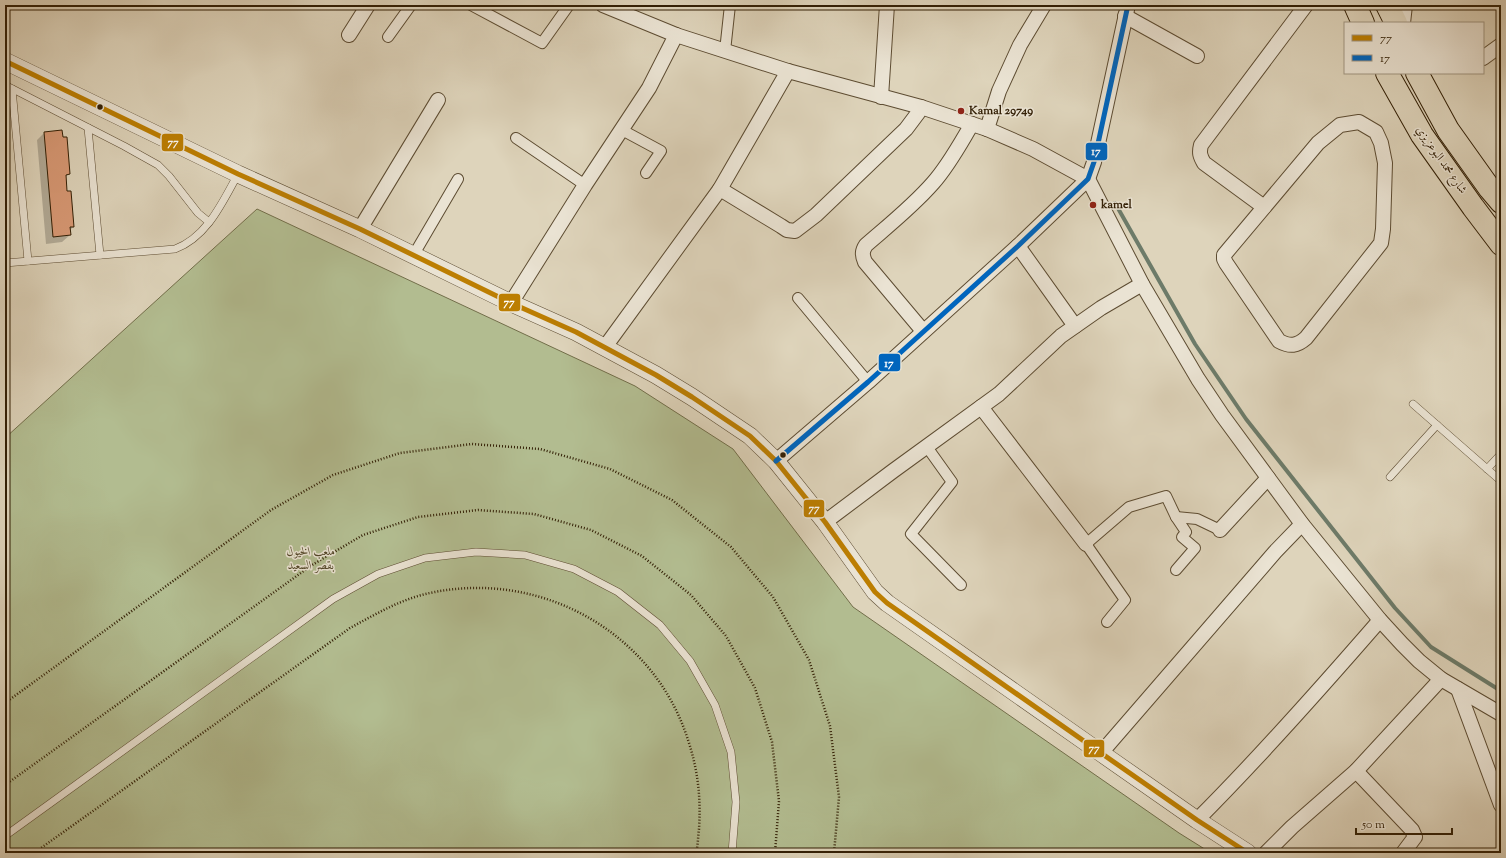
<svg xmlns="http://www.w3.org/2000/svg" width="1506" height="858" viewBox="0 0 1506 858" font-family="'Sorts Mill Goudy',Amiri,serif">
	<rect width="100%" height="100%" fill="#ded4bb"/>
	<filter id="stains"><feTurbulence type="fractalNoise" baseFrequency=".005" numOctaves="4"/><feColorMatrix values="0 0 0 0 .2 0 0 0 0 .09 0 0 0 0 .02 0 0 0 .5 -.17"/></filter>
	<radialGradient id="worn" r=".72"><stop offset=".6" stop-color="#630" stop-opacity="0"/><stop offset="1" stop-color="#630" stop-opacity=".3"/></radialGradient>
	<polygon fill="#b2bc90" stroke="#726e4a" points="257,209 635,386 733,449 853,607 1179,833 1211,853 5,853 5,438"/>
	<polygon fill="#0003" points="44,133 69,174 65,177 67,192 73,227 70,230 70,235 62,242 46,244 37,140"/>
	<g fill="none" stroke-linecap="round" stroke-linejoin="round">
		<polyline stroke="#6d7b69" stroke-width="4" points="1115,203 1195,344 1246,419 1395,608 1431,647 1501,691"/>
	</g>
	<polygon fill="#d79874" stroke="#321f05" points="62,130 63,137 67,137 70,174 66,175 67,191 71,191 74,227 70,227 71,235 53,237 44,132"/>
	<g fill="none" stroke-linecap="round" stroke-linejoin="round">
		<defs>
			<g id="service">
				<polyline points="5,85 124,146 158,165 169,176 198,213 209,222"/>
				<polyline points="12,89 28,261"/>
				<polyline points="88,128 100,255"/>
				<path d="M5,263L175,249C207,237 222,203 238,174"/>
				<polyline points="1413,404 1501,481"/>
				<polyline points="1487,469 1501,454"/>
				<polyline points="1390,477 1437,425"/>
				<polyline points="5,836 333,599 378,574 425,558 476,552 525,555 574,569 618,592 660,625 690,661 715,705 731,752 736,802 732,853"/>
			</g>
			<g id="pedestrian">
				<polyline points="471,5 542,43 569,5"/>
				<polyline points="388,37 411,5"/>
				<polyline points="725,51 730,5"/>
				<polyline points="622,130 661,151 646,173"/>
				<polyline points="516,138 585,185"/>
				<polyline points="413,256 458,179"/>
				<polyline points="798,298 868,382"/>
				<polyline points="927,447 952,482 911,534 961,585"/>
				<polyline points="1176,570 1195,548 1182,537 1186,532 1176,517 1197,519 1220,530"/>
				<polyline points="1107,622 1125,600 1086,544 1129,507 1166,496 1176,517"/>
			</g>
			<g id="minor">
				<polyline points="603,5 676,35 788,71 921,107 987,129 1033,149 1088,179 1142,284 1198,379 1222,415 1302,524 1380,620 1402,644 1419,661 1441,679 1501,714"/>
				<polyline points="1125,16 1197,56"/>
				<polyline points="1403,23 1405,5"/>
				<polyline points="349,35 368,5"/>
				<polyline points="1483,58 1501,45"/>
				<polyline points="881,97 887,5"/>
				<path d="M1359,122L1376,132L1381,143L1385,163L1383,229L1381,243L1306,338C1297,346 1290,347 1279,341L1226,263L1224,259V255L1318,143L1340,125Z"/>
				<polyline points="987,129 999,91 1020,45 1044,5"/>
				<polyline points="720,189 781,226 787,230 795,231 816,215 906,129 918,113 921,107"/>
				<path d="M1264,207L1204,163C1200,156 1199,153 1201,145L1306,5"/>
				<polyline points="360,229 438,100"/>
				<polyline points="1018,246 1075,326"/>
				<polyline points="511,303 585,185 649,88 676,35"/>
				<path d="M923,331L865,262C862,255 862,251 866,245C889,225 913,206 933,183C949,165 960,144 972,124"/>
				<polyline points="605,347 720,189 788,71"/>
				<polyline points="981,407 1086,544"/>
				<polyline points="776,461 868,382 1018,246 1088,179 1094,162 1128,5"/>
				<polyline points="825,522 893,471 999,394 1061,336 1101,308 1142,284"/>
				<polyline points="1220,530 1268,478"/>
				<polyline points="1458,689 1501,805"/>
				<polyline points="1101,753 1275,552 1302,524"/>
				<polyline points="1356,771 1412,830 1415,837 1403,853"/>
				<path d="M1197,820C1261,756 1321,688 1380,620"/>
				<polyline points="1266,853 1292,827 1356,771 1441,679"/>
			</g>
			<polyline id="tertiary" points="5,61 238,174 360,229 511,303 576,332 656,375 692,397 750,436 776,461 825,522 875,592 887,603 1101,753 1197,820 1248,853"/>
			<g id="motorway">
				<polyline points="1355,5 1363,23"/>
				<polyline points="1387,5 1396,23"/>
				<polyline points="1387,73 1422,135 1473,207 1501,244"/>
				<polyline points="1417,73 1448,130 1490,189 1501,202"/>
			</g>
		</defs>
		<use href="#service" stroke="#5d4c32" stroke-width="8"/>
		<use href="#pedestrian" stroke="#5d4c32" stroke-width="12"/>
		<use href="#minor" stroke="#5d4c32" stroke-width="16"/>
		<use href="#tertiary" stroke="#5d4c32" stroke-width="18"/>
		<use href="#motorway" stroke="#321f05" stroke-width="24"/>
		<g stroke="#321f05" stroke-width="2.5" stroke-dasharray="1 2" stroke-linecap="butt">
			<polyline points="5,703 271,510 333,475 400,453 472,444 540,449 610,469 672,500 731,547 773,597 809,660 830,726 839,797 834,853"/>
			<polyline points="5,785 312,565 363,535 418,517 478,510 534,514 591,530 642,556 691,595 726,636 755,688 772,742 779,801 775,853"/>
			<path d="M34,853L350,628C376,614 401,599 430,593C540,569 654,632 688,740C698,770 701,798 699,829C698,837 698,845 696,853"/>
		</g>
		<use href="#service" stroke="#eae3d3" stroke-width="7"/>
		<use href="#pedestrian" stroke="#eae3d3" stroke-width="10"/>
		<use href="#minor" stroke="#eae3d3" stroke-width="14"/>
		<use href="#tertiary" stroke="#eae3d3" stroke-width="17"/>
		<use href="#motorway" stroke="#ded4bb" stroke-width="22"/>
		<defs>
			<polyline id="bus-1" points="5,61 238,174 360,229 511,303 576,332 656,375 692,397 750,436 776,461 825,522 875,592 887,603 1101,753 1197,820 1248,853"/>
			<polyline id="bus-2" points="776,461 868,382 1018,246 1088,179 1094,162 1128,5"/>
		</defs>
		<use href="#bus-1" stroke="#eae3d3" stroke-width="8"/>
		<use href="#bus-2" stroke="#eae3d3" stroke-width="8"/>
		<use href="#bus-1" stroke="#bc7e02" stroke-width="5"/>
		<use href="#bus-2" stroke="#0065bd" stroke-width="5"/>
	</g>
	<g fill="#321f05" stroke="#eae3d3" stroke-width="1.5">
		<circle cx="100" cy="107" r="3.5"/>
		<circle cx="783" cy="455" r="3.5"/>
	</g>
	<g fill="#8f2418" stroke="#eae3d3" stroke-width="1.5">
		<circle cx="961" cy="111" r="4"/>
		<circle cx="1093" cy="205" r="4"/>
	</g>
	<g text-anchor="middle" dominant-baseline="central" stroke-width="3" stroke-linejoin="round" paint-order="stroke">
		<g font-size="12" font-weight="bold" fill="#321f05" stroke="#eae3d3" text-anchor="start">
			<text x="969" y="111">Kamal 29749</text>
			<text x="1101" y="205">kamel</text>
		</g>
		<g font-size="12" fill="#321f05" stroke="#eae3d3">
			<text transform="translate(1441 160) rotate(55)">شارع محمد البوعزيزي</text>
		</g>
		<g font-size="12" font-style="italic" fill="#524628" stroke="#eae3d3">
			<text x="311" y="552">ملعب الخيول<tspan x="311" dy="14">بقصر السعيد</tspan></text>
		</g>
	</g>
	<g stroke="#eae3d3" stroke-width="1.5">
		<rect x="161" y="133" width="23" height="19" rx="4" fill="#bc7e02"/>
		<rect x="1085" y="142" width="23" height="19" rx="4" fill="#0065bd"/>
		<rect x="498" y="293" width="23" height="19" rx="4" fill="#bc7e02"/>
		<rect x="878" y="353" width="23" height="19" rx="4" fill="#0065bd"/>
		<rect x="803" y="499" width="22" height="19" rx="4" fill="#bc7e02"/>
		<rect x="1083" y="739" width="22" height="19" rx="4" fill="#bc7e02"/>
	</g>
	<g font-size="11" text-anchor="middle" font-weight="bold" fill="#fff">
		<text x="173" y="146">77</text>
		<text x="1096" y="155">17</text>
		<text x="509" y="306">77</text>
		<text x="889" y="367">17</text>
		<text x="814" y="512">77</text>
		<text x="1094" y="752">77</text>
	</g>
	<rect width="1506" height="858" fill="none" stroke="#ded4bb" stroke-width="20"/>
	<rect x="6" y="6" width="1494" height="846" fill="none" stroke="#321f05" stroke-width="2"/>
	<rect x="10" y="10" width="1486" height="838" fill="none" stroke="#321f05"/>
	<rect x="1344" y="22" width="140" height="52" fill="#eae3d3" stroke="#a09581"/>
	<rect x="1352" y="35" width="20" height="6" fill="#bc7e02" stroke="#a09581"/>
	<text x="1380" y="42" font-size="12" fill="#321f05">77</text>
	<rect x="1352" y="55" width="20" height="6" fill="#0065bd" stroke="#a09581"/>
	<text x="1380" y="62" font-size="12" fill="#321f05">17</text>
	<path d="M1356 828v6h96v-6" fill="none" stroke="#321f05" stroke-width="2"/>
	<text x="1362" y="828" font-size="12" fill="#321f05" stroke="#eae3d3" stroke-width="3" paint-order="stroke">50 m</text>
	<rect width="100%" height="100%" filter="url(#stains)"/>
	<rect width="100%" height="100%" fill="url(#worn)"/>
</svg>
